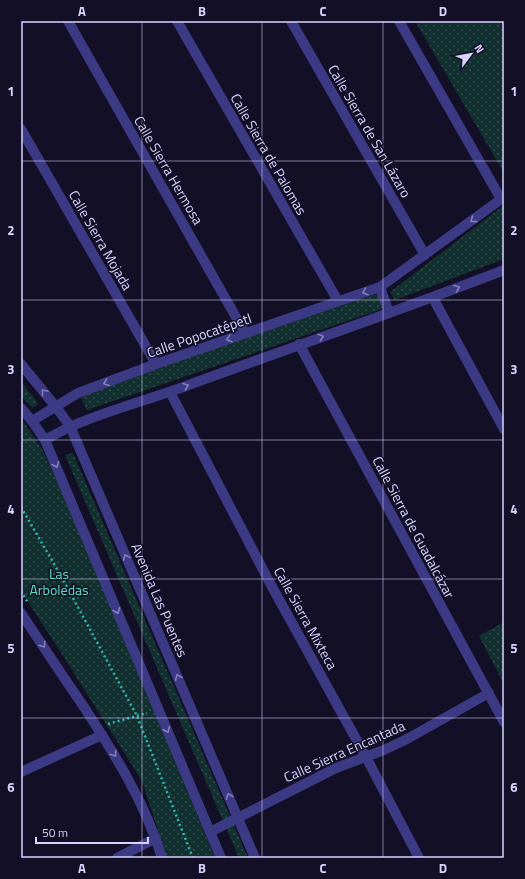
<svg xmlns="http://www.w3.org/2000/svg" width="525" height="879" viewBox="0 0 525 879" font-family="'Titillium Web',sans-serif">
	<defs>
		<pattern id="grass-dots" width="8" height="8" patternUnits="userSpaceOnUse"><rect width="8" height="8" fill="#12302f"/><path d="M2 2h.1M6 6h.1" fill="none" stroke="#344d4e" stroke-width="1.8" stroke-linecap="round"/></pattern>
	</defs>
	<rect width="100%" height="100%" fill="#130f26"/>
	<g fill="url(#grass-dots)">
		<polygon points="415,21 504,21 504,173"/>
		<polygon points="504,205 504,259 395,300 390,292"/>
		<polygon points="379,293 385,308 87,410 79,394"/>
		<polygon points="21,381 37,402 38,404 33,408 21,397"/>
		<polygon points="21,418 41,447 72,513 215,858 167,858 142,781 65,659 21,591"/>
		<polygon points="73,453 248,858 239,858 65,455"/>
		<polygon points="504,622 504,684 479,636"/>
	</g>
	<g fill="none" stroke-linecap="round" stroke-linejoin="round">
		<g stroke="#2fb8b0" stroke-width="2.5" stroke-dasharray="2 3" stroke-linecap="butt">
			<polyline points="21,507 61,576 137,716 193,858"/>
			<polyline points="21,591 28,603"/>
			<polyline points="108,724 147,713"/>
		</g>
		<g stroke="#3d3a85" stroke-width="10">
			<polyline points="68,21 245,333"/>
			<polyline points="177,21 338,301"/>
			<polyline points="291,21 425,255"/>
			<polyline points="399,21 501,199"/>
			<polyline points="21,129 156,364"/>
			<polyline points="380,287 389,313"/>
			<polyline points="433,298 504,429"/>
			<polyline points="299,344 504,722"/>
			<polyline points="21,364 56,407 70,426 255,858"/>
			<polyline points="170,392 271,585 366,757 419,858"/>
			<polyline points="21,408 32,421 45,440 221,858"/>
			<polyline points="32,421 78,393 156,364 380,287 504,197"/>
			<path d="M45,440C54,435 63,430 72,426C109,410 148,400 186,386C292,347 399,311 504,270"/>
			<path d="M21,613C41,643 61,674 82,704C114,753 145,802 162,858"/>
			<polyline points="21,772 102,735"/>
			<polyline points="210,832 336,768 384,750 407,739 489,693"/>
			<polyline points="117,858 156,838"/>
		</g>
	</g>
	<defs><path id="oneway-chevron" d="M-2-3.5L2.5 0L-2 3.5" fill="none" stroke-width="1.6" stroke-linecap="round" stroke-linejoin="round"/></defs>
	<g stroke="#837fbc">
		<use href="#oneway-chevron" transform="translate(473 220) rotate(144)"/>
		<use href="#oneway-chevron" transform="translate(457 288) rotate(-21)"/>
		<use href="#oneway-chevron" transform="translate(365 292) rotate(161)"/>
		<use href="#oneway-chevron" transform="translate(321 337) rotate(-19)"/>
		<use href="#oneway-chevron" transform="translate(229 339) rotate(161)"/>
		<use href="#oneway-chevron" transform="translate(106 383) rotate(160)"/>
		<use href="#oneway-chevron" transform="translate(186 386) rotate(-20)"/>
		<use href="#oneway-chevron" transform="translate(44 392) rotate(-130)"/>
		<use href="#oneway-chevron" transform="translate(56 465) rotate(67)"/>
		<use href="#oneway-chevron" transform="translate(126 557) rotate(-113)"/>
		<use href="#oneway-chevron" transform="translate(117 611) rotate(67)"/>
		<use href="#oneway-chevron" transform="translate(43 645) rotate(56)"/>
		<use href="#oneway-chevron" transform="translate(178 677) rotate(-113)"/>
		<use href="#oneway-chevron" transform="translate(167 730) rotate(67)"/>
		<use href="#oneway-chevron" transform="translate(114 754) rotate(58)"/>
		<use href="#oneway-chevron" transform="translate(229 796) rotate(-113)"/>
	</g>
	<path fill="none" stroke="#d9d4ff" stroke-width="1" stroke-opacity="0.55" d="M142,21V858M262,21V858M383,21V858M21,161H504M21,300H504M21,440H504M21,579H504M21,718H504"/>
	<g text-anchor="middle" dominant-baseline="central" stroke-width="3" stroke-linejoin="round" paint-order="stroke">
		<g font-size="14" fill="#d9d4ff" stroke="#130f26">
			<text transform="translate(370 131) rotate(60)">Calle Sierra de San Lázaro</text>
			<text transform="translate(269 154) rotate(60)">Calle Sierra de Palomas</text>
			<text transform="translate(169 170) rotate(60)">Calle Sierra Hermosa</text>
			<text transform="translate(101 240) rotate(60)">Calle Sierra Mojada</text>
			<text transform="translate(199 335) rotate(-19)">Calle Popocatépetl</text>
			<text transform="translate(414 527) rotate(62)">Calle Sierra de Guadalcázar</text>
			<text transform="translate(160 600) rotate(67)">Avenida Las Puentes</text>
			<text transform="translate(306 618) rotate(61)">Calle Sierra Mixteca</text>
			<text transform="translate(344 751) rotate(-24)">Calle Sierra Encantada</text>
		</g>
		<g font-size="14" fill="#5fe0c0" stroke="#130f26">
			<text x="59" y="573">Las<tspan x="59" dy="16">Arboledas</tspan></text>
		</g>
	</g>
	<rect width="525" height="879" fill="none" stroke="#130f26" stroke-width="44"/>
	<g transform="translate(471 54) rotate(58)" stroke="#130f26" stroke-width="3" paint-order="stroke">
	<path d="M0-3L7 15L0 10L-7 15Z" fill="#d9d4ff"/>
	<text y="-6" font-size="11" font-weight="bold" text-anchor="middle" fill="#d9d4ff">N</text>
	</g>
	<path d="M36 837v6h112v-6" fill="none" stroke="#d9d4ff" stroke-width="2"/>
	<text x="42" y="837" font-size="12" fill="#d9d4ff" stroke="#130f26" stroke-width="3" paint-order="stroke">50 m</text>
	<rect x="22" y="22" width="481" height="835" fill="none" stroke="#d9d4ff" stroke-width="1.5"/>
	<g font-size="13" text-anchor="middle" font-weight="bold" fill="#d9d4ff">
		<text x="82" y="16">A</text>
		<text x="202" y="16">B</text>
		<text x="323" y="16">C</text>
		<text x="443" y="16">D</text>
		<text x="11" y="96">1</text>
		<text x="514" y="96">1</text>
		<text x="11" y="235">2</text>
		<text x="514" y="235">2</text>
		<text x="11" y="374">3</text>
		<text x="514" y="374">3</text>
		<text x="11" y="514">4</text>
		<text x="514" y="514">4</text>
		<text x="11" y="653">5</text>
		<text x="514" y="653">5</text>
		<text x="11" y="792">6</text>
		<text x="514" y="792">6</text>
		<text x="82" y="873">A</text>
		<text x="202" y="873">B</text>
		<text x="323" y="873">C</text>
		<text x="443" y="873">D</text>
	</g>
</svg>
